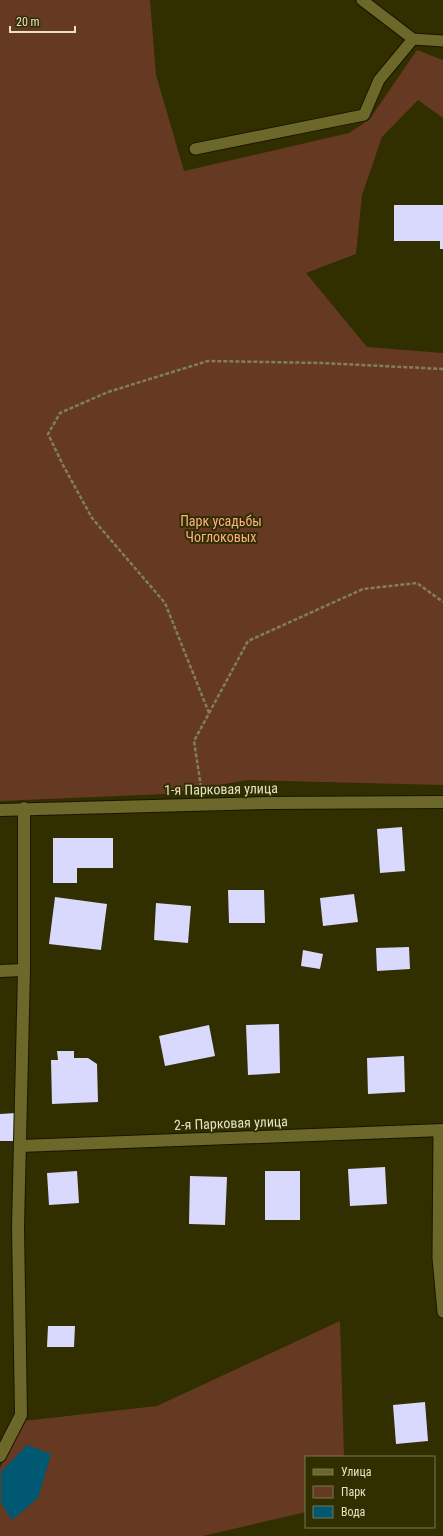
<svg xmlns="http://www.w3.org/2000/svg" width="443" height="1536" viewBox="0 0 443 1536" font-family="'Roboto Condensed',sans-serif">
	<rect width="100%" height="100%" fill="#312e00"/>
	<g fill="#663923">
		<polygon points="0,0 150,0 156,75 184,171 349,133 369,120 417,50 443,60 443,118 418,100 382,137 362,195 356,254 306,273 367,347 443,353 443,785 248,780 166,794 0,801"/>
		<polygon points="340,1321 344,1457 306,1457 306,1512 203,1536 0,1536 0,1468 23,1421 157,1406"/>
	</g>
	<polygon fill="#005872" points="27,1445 51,1454 38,1498 12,1520 1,1503 1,1472"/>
	<g fill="#d9d8fd">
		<polygon points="394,205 443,205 443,249 440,249 440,241 394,241"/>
		<polygon points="402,827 405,871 380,873 377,829"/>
		<polygon points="53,838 113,838 113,868 77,868 77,883 53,883"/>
		<polygon points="228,890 264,890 265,923 229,923"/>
		<polygon points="354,894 358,922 323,926 320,898"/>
		<polygon points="55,897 107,904 101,950 49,944"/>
		<polygon points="156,903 191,906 188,943 154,940"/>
		<polygon points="409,947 410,969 377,971 376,948"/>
		<polygon points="303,950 323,954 320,969 301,966"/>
		<polygon points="279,1024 280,1073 248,1075 246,1025"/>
		<polygon points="209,1025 215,1056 165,1066 159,1036"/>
		<polygon points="57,1051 74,1051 74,1058 88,1058 97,1064 98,1102 52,1104 51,1060 58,1060"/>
		<polygon points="404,1056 405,1092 368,1094 367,1058"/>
		<polygon points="16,1113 17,1141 0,1141 0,1114"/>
		<polygon points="385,1167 387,1204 350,1206 348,1169"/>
		<polygon points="77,1171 79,1203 49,1205 47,1173"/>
		<rect x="265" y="1171" width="35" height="49"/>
		<polygon points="190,1176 227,1177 225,1225 189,1224"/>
		<polygon points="48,1326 75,1326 74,1347 47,1347"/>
		<polygon points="425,1402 428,1441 396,1444 393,1405"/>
	</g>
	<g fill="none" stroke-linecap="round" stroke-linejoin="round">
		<defs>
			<g id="lane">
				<polyline points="362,0 413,39 443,41"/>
				<polyline points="195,149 364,115 379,80 413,39"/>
				<polyline points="439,1131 438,1258 443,1312"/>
			</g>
			<g id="street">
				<polyline points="0,810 267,803 443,802"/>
				<polyline points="0,971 24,970"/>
				<polyline points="20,1146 443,1130"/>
				<polyline points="0,1456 21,1415 18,1227 24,970 24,808"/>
			</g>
		</defs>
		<use href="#lane" stroke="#181600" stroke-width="13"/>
		<use href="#street" stroke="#181600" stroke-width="14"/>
		<g stroke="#817f57" stroke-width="2.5" stroke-dasharray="4 2" stroke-linecap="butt">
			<polyline points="209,713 165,603 92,518 63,465 48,434 60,413 108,392 208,361 322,363 443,369"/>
			<polyline points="201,787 194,741 248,641 363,589 417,583 443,602"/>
		</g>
		<use href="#lane" stroke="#6b682a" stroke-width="11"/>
		<use href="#street" stroke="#6b682a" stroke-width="12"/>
	</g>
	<g text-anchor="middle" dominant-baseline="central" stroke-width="4" stroke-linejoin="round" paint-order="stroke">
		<g font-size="14" fill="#feae89" stroke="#312e00">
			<text x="221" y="521">Парк усадьбы<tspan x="221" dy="16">Чоглоковых</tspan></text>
		</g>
		<g font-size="14" fill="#e4e3c4" stroke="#312e00">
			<text transform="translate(221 789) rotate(-1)">1-я Парковая улица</text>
			<text transform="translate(231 1123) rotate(-2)">2-я Парковая улица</text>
		</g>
	</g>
	<rect x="305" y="1456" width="130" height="72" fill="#312e00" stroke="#79764e"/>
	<rect x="313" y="1469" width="20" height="6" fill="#6b682a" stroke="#79764e"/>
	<text x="341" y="1476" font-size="12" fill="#e4e3c4">Улица</text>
	<rect x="313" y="1486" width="20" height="12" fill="#663923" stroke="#79764e"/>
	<text x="341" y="1496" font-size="12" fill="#e4e3c4">Парк</text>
	<rect x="313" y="1506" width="20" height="12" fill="#005872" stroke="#79764e"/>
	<text x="341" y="1516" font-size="12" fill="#e4e3c4">Вода</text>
	<path d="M10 26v6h65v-6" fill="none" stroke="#e4e3c4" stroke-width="2"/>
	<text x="16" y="26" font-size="12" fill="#e4e3c4" stroke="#312e00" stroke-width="3" paint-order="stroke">20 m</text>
</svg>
